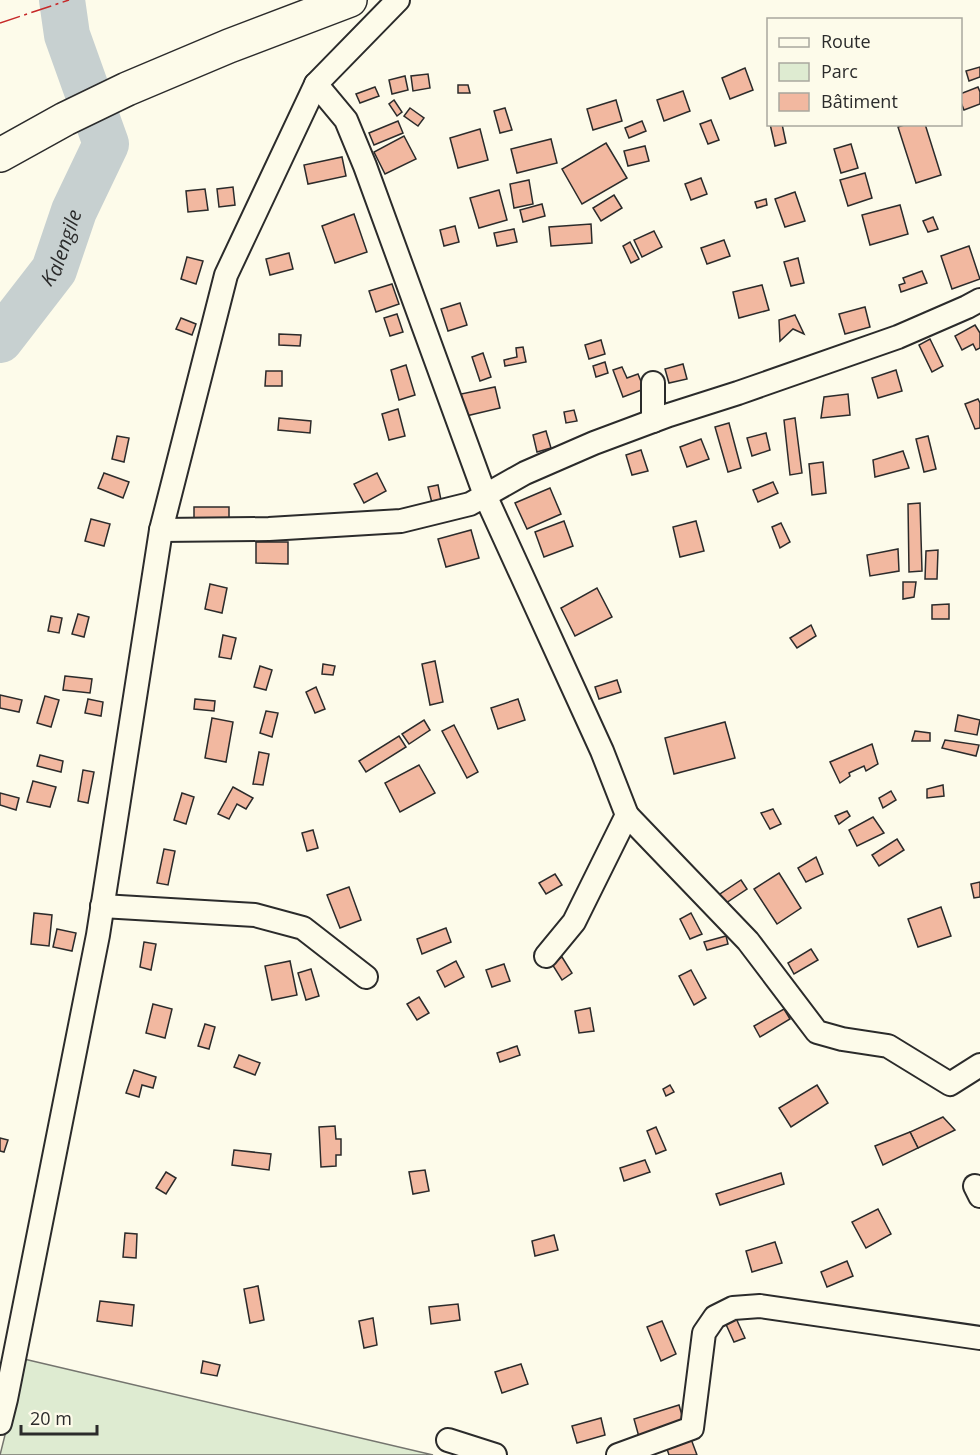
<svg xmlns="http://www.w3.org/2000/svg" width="980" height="1455" viewBox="0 0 980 1455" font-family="'Open Sans',sans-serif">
	<rect width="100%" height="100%" fill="#fdfbea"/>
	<polygon fill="#deebd1" stroke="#74746e" stroke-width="1.5" points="24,1359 433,1455 0,1455"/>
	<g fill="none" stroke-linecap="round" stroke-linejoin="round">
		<path stroke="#c7d0d0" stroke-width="46" id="s1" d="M0,340L54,270L74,211L106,144L67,35L62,0"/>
	</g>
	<g fill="#f2b8a0" stroke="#2b2b2b" stroke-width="1.5">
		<polygon points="980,67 980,77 969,81 966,71"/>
		<polygon points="745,68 753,90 730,99 722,78"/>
		<polygon points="428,74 430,88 413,91 411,76"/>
		<polygon points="405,76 408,90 392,94 389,80"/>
		<polygon points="458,85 468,85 470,93 458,93"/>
		<polygon points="375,87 379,96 360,103 356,94"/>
		<polygon points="978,87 980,92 980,104 964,110 960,100 960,94"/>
		<polygon points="683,91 690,111 664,121 657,100"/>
		<polygon points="394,100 402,112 397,116 389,104"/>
		<polygon points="616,100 622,121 593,130 587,109"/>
		<polygon points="410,108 424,118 418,126 404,116"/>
		<polygon points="505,108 512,130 500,133 494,111"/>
		<polygon points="711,120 719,140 708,144 700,124"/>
		<polygon points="398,121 403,133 374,145 369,133"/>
		<polygon points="642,121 646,131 629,138 625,128"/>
		<polygon points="770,124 782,124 786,143 775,146"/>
		<polygon points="907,124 925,124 941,175 916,183 898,127"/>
		<polygon points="480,129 488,160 458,168 450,138"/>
		<polygon points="404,136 416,159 385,174 374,152"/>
		<polygon points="551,139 557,163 517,173 511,149"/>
		<polygon points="606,143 627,178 582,204 562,169"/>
		<polygon points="851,144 858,168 841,173 834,149"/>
		<polygon points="645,146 649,161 628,166 624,151"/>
		<polygon points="342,157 346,176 308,184 304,165"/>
		<polygon points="865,173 872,198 848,206 840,180"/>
		<polygon points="701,178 707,194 691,200 685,184"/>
		<polygon points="529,180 533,204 514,208 510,184"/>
		<polygon points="233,187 235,205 219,207 217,189"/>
		<polygon points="205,189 208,210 188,212 186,191"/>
		<polygon points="499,190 507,220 479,228 470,198"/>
		<polygon points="795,192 805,221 785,227 775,199"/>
		<polygon points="614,195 622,208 601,221 593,208"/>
		<polygon points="766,199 767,205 757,208 755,202"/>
		<polygon points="542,204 545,216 523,222 520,210"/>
		<polygon points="900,205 908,234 870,245 862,215"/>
		<polygon points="354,214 367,252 335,263 322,226"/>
		<polygon points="933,217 938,229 928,232 923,221"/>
		<polygon points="591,224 592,243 551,246 549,227"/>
		<polygon points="455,226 459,242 444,246 440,230"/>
		<polygon points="514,229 517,242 497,246 494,233"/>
		<polygon points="654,231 662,247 642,257 634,240"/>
		<polygon points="724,240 730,256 707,264 701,248"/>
		<polygon points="630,242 639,259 631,263 623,246"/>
		<polygon points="969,246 980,279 952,289 941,256"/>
		<polygon points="289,253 293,269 270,275 266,259"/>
		<polygon points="187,257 203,261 196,284 181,279"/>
		<polygon points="798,258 804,283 791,286 784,262"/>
		<polygon points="922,271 927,283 901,292 899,285 905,283 903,278"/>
		<polygon points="392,284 399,304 376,312 369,291"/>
		<polygon points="762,285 769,310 739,318 733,292"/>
		<polygon points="460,303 467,325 448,331 441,309"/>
		<polygon points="865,307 870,327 845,334 839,314"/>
		<polygon points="397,314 403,332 390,336 384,318"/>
		<polygon points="795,315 804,334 793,329 780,341 779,320"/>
		<polygon points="181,318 196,324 192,335 176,329"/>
		<polygon points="975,325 980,333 980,348 976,350 973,344 962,350 955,336"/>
		<polygon points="279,334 301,335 300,346 279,345"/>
		<polygon points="930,339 943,366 932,372 919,345"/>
		<polygon points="601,340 605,354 589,359 585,345"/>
		<polygon points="523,347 526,362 505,366 504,360 517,357 516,348"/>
		<polygon points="483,353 491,377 480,381 472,357"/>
		<polygon points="605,362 608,373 596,377 593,366"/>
		<polygon points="683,364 687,379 669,383 665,369"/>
		<polygon points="406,365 415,395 399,400 391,370"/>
		<polygon points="622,367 627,378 638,374 644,389 623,397 613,370"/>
		<polygon points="896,370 902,391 878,398 872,378"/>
		<polygon points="266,371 282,371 282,386 265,386"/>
		<polygon points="495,387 500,408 466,416 461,394"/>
		<polygon points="848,394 850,415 821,418 824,397"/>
		<polygon points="978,399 980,403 980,428 975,429 965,404"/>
		<polygon points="398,409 405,436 389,440 382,414"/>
		<polygon points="574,410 577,421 566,423 564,412"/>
		<polygon points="279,418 311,421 310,433 278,430"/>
		<polygon points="795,418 802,473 790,475 784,420"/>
		<polygon points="729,423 741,468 728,472 715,427"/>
		<polygon points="546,431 551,448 537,452 533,435"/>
		<polygon points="766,433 770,450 752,456 747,438"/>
		<polygon points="117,436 129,438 124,462 112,459"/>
		<polygon points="928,436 936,469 924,472 916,439"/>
		<polygon points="701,439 709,459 687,467 680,447"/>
		<polygon points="641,450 648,471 632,475 626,455"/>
		<polygon points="903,451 909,468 875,477 873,460"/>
		<polygon points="823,462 826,493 812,495 809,464"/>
		<polygon points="104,473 129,482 123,498 98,488"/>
		<polygon points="377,473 386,491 364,503 354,484"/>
		<polygon points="773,482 778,493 758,502 753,490"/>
		<polygon points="438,485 441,500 432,503 428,487"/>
		<polygon points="550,488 561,514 527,529 515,503"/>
		<polygon points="920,503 922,571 909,572 908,504"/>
		<rect x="194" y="507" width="35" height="11"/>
		<polygon points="91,519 110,524 104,546 85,541"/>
		<polygon points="564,521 573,546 544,557 535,532"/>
		<polygon points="696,521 704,551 680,557 673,527"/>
		<polygon points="781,523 790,542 780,548 772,527"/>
		<polygon points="471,530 479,558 446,567 438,539"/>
		<polygon points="256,542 288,542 288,564 256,563"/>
		<polygon points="898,549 899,571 870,576 867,555"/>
		<polygon points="938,550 937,579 925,579 926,551"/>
		<polygon points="903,582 916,582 914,597 903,599"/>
		<polygon points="210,584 227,588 222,613 205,609"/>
		<polygon points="597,588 612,617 575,636 561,608"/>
		<polygon points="949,604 949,619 932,619 932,605"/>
		<polygon points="78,614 89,617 84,637 72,634"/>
		<polygon points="51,616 62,618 59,633 48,631"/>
		<polygon points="811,625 816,636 797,648 790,638"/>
		<polygon points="223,635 236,638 231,659 219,657"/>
		<polygon points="435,661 443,702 430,705 422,664"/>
		<polygon points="323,664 335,666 333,675 322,674"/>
		<polygon points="260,666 272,670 266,690 254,687"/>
		<polygon points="65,676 92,679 90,693 63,690"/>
		<polygon points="617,680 621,692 599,699 595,687"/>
		<polygon points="316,687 325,709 315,713 306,692"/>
		<polygon points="0,695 22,700 19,712 0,708"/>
		<polygon points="45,696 59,700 51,727 37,723"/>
		<polygon points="88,699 103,702 101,716 85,713"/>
		<polygon points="195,699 215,701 214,711 194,709"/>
		<polygon points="518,699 525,720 498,729 491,708"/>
		<polygon points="266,711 278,713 272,737 260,733"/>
		<polygon points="958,715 980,720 977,735 955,731"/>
		<polygon points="212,718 233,722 226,762 205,758"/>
		<polygon points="424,720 430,730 409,744 402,734"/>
		<polygon points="725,722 735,758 674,774 665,738"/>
		<polygon points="454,725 478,772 467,778 442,731"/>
		<polygon points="915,731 930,733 930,741 912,741"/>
		<polygon points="399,736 406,747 366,772 359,761"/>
		<polygon points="945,740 979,745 976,756 942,748"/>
		<polygon points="872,744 878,764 866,771 864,766 849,773 850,776 840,783 830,762"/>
		<polygon points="259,752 269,754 263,785 253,784"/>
		<polygon points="40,755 63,761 61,772 37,766"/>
		<polygon points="419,765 435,793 400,812 385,783"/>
		<polygon points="83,770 94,772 88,803 78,801"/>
		<polygon points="33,781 56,787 50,807 27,802"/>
		<polygon points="943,785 944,796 927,798 927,789"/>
		<polygon points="233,787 253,798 246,809 237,804 229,819 218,814"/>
		<polygon points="891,791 896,800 883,808 879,798"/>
		<polygon points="0,793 19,798 16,810 0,805"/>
		<polygon points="182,793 194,797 186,824 174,820"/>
		<polygon points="773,809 781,824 770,829 761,813"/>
		<polygon points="847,811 850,816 839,824 835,816"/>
		<polygon points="873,817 884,833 857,846 849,830"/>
		<polygon points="313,830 318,848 307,851 302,833"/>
		<polygon points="897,839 904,850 879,866 872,855"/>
		<polygon points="164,849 175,851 168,885 157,883"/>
		<polygon points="816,857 823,874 806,882 798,868"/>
		<polygon points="779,873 801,908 777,924 754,889"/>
		<polygon points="555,874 562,885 546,894 539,883"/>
		<polygon points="741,880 747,889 723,905 717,896"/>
		<polygon points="980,882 980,897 974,898 971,884"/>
		<polygon points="349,887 361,920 340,928 327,895"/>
		<polygon points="941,907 951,936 918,947 908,919"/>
		<polygon points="34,913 52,915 49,946 31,944"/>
		<polygon points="691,913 702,934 690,939 680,919"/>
		<polygon points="446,928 451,942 422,954 417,939"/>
		<polygon points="57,929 76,933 72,951 53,947"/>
		<polygon points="726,936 728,944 707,950 704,942"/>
		<polygon points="144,942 156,944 151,970 140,967"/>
		<polygon points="811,949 818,960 794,974 788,963"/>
		<polygon points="562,957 572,973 562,980 552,964"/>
		<polygon points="290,961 297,995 272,1000 265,966"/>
		<polygon points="456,961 464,977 445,987 437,971"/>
		<polygon points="504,964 510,981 492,987 486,970"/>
		<polygon points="311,969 319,996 306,1000 298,973"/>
		<polygon points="691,970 706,998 694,1005 679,976"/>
		<polygon points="419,997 429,1013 417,1020 407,1004"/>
		<polygon points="153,1004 172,1009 165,1038 146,1033"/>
		<polygon points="590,1008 594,1031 579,1033 575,1011"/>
		<polygon points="784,1009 790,1019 760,1037 754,1026"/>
		<polygon points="205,1024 215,1027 209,1049 198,1046"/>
		<polygon points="517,1046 520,1055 500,1062 497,1053"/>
		<polygon points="239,1055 260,1063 255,1075 234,1067"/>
		<polygon points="134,1070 156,1077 153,1088 142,1085 139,1097 126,1093"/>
		<polygon points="670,1085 674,1092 666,1096 663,1089"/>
		<polygon points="817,1085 828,1103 791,1127 779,1108"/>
		<polygon points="943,1117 955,1130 918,1148 910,1132"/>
		<polygon points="335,1126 336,1139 341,1139 341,1155 336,1155 336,1166 321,1167 319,1127"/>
		<polygon points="656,1127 666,1150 656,1154 647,1131"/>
		<polygon points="910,1132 918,1148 883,1165 875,1146"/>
		<polygon points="0,1138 8,1140 4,1152 0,1151"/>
		<polygon points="234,1150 271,1154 269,1170 232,1165"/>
		<polygon points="645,1160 650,1172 624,1181 620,1168"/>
		<polygon points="425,1170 429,1191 413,1194 409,1172"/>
		<polygon points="166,1172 176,1178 166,1194 156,1188"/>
		<polygon points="781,1173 784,1184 720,1205 716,1194"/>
		<polygon points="878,1209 891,1234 866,1248 852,1222"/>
		<polygon points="125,1233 137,1234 136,1258 123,1257"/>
		<polygon points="554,1235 558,1250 535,1256 532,1241"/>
		<polygon points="775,1242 782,1263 752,1272 746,1251"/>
		<polygon points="847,1261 853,1276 827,1287 821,1272"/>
		<polygon points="258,1286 264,1320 250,1323 244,1289"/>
		<polygon points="100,1301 134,1305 132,1326 97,1321"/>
		<polygon points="458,1304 460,1320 431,1324 429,1307"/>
		<polygon points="735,1316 745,1338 734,1342 724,1320"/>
		<polygon points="373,1318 377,1345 364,1348 359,1321"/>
		<polygon points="662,1321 676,1354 661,1361 647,1327"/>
		<polygon points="203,1361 220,1365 217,1376 201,1373"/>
		<polygon points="521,1364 528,1384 502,1393 495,1372"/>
		<polygon points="679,1405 684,1422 639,1437 634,1419"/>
		<polygon points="601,1418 605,1435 577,1443 572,1426"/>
		<polygon points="691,1439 697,1455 669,1455 667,1449"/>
	</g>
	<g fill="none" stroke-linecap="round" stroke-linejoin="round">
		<defs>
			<g id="minor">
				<polyline points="316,84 346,120 365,166 485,495 602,751 627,815 574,922 546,956"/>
				<polyline points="653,421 653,383"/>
				<polyline points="161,530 269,529 401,521 470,504 525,473 594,443 669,415 738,393 898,337 967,307 980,300"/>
				<polyline points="627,815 748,941 817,1032 842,1039 888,1046 950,1084 980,1065"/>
				<polyline points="102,906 255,915 303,928 366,977"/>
				<polyline points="975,1186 980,1196"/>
				<polyline points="0,1423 6,1399 98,935 161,530 226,275 316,84 398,0"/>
				<polyline points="448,1440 495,1455"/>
				<polyline points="618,1455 692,1428 704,1333 715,1317 733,1308 760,1306 980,1338"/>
			</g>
			<polyline id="trunk" points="0,155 65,119 127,89 229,46 350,0"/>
		</defs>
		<use href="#minor" stroke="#2b2b2b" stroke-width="26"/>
		<use href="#trunk" stroke="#2b2b2b" stroke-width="36"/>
		<use href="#minor" stroke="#fdfbea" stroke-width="22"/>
		<use href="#trunk" stroke="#fdfbea" stroke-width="33"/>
		<polyline stroke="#c62828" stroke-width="1.5" stroke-dasharray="21 4.5 3 4.5" stroke-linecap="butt" points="0,23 69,0"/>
	</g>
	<g text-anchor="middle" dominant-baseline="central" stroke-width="4.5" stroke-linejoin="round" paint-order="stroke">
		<g font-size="20" font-style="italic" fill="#2b2b2b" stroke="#fdfbea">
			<text stroke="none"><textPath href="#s1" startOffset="112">Kalengile</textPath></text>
		</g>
	</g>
	<rect x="767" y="18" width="195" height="108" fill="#fdfbea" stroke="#a9a89e" stroke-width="1.5"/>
	<rect x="779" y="38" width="30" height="9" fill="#fdfbea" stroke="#a9a89e" stroke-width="1.5"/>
	<text x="821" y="48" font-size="18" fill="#2b2b2b">Route</text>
	<rect x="779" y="63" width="30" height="18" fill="#deebd1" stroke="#a9a89e" stroke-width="1.5"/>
	<text x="821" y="78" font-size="18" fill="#2b2b2b">Parc</text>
	<rect x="779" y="93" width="30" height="18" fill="#f2b8a0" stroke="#a9a89e" stroke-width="1.5"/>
	<text x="821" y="108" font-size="18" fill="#2b2b2b">Bâtiment</text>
	<path d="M21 1425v9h76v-9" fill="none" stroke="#2b2b2b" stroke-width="3"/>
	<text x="30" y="1425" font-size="18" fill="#2b2b2b" stroke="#fdfbea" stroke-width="4.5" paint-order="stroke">20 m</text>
</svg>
